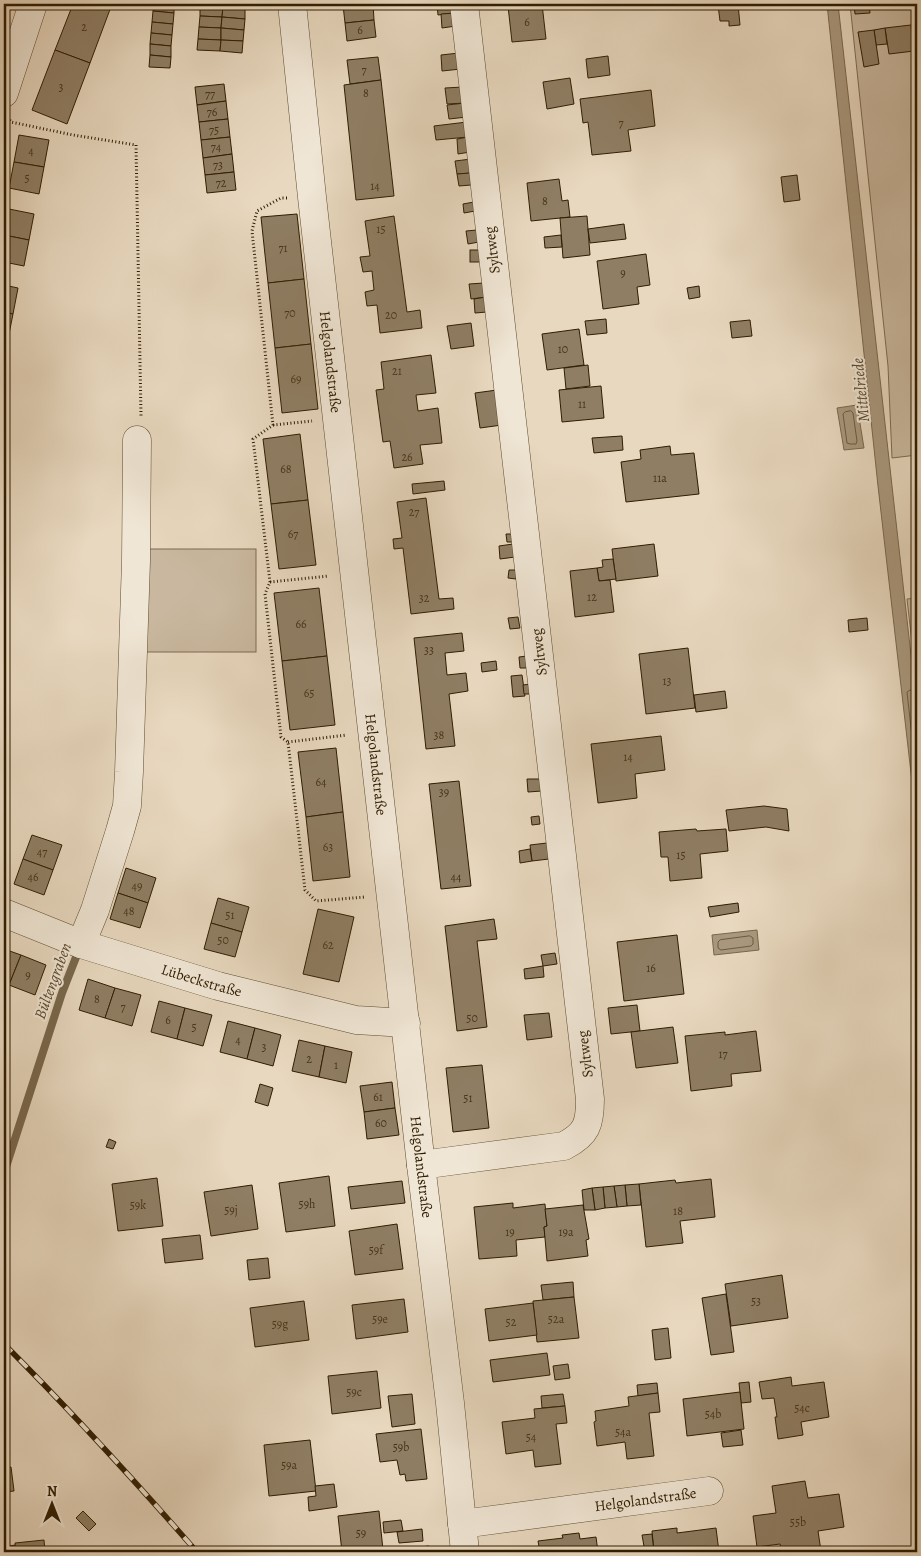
<svg xmlns="http://www.w3.org/2000/svg" width="921" height="1556" viewBox="0 0 921 1556" font-family="Alegreya,serif">
	<rect width="100%" height="100%" fill="#e8d8bf"/>
	<filter id="stains"><feTurbulence type="fractalNoise" baseFrequency=".004" numOctaves="4"/><feColorMatrix values="0 0 0 0 .2 0 0 0 0 .09 0 0 0 0 .02 0 0 0 .5 -.17"/></filter>
	<radialGradient id="worn" r=".72"><stop offset=".6" stop-color="#630" stop-opacity="0"/><stop offset="1" stop-color="#630" stop-opacity=".3"/></radialGradient>
	<g fill="#c9b89f" stroke="#7c6a50">
		<polygon points="850,4 917,4 917,455 892,458 888,366"/>
		<rect x="144" y="549" width="112" height="103"/>
		<polygon points="917,598 917,686 907,599"/>
	</g>
	<g fill="#a9987e" stroke="#78674c">
		<polygon points="827,4 838,4 917,709 917,825 878,486"/>
		<polygon points="857,405 864,448 844,450 837,408"/>
		<polygon points="757,930 759,950 714,955 712,935"/>
	</g>
	<g fill="none" stroke-linecap="round" stroke-linejoin="round">
		<g stroke="#6c5a40" stroke-width="1">
			<polygon points="851,411 853,413 857,441 856,444 850,444 847,443 843,414 845,412"/>
			<polyline points="917,693 910,690 907,692 917,782"/>
			<polygon points="750,936 753,938 753,944 751,946 721,950 718,948 718,942 720,940"/>
		</g>
		<polyline stroke="#78674c" stroke-width="8" points="4,1173 62,993 80,947"/>
	</g>
	<g fill="#8f7e64" stroke="#2f1d01">
		<polygon points="73,4 112,4 90,63 55,50"/>
		<polygon points="153,4 174,4 174,13 153,11"/>
		<polygon points="223,4 246,4 245,8 223,6"/>
		<polygon points="357,4 373,4 374,20 345,23 343,5"/>
		<polygon points="437,4 454,4 455,13 438,15"/>
		<polygon points="530,4 542,4 546,39 512,42 508,6"/>
		<polygon points="727,4 738,4 740,25 729,26 729,21 720,21 718,5"/>
		<polygon points="854,4 869,4 870,13 855,14"/>
		<polygon points="200,5 223,6 222,17 200,16"/>
		<polygon points="223,6 245,8 245,19 222,17"/>
		<polygon points="153,11 174,13 173,24 152,22"/>
		<polygon points="455,13 456,26 442,28 441,14"/>
		<polygon points="200,16 222,17 221,28 199,27"/>
		<polygon points="222,17 245,19 244,30 221,28"/>
		<polygon points="374,20 376,37 347,41 345,23"/>
		<polygon points="152,22 173,24 172,35 151,33"/>
		<polygon points="911,25 914,51 889,54 885,28"/>
		<polygon points="199,27 221,28 221,40 198,39"/>
		<polygon points="221,28 244,30 243,41 221,40"/>
		<polygon points="885,28 887,44 876,45 874,30"/>
		<polygon points="874,30 879,64 864,67 858,32"/>
		<polygon points="151,33 172,35 171,46 150,44"/>
		<polygon points="198,39 221,40 220,51 197,50"/>
		<polygon points="221,40 243,41 242,53 220,51"/>
		<polygon points="150,44 171,46 171,57 150,55"/>
		<polygon points="55,50 90,63 67,124 32,110"/>
		<polygon points="459,53 461,69 442,71 441,55"/>
		<polygon points="150,55 171,57 170,68 149,67"/>
		<polygon points="608,56 610,75 588,78 586,59"/>
		<polygon points="378,57 381,80 350,84 347,60"/>
		<polygon points="570,78 574,104 547,109 543,82"/>
		<polygon points="381,80 394,196 356,200 344,85"/>
		<polygon points="224,84 226,101 197,105 195,87"/>
		<polygon points="463,87 465,103 447,104 445,88"/>
		<polygon points="651,90 655,126 628,130 631,151 592,155 588,122 583,123 580,99"/>
		<polygon points="226,101 228,119 199,122 197,105"/>
		<polygon points="465,103 467,117 449,119 447,105"/>
		<polygon points="228,119 230,137 201,140 199,122"/>
		<polygon points="467,122 468,137 436,140 434,126"/>
		<polygon points="19,135 49,140 44,167 14,162"/>
		<polygon points="230,137 232,154 203,158 201,140"/>
		<polygon points="468,137 470,152 458,154 457,139"/>
		<polygon points="232,154 234,172 205,175 203,158"/>
		<polygon points="471,159 472,173 457,174 455,161"/>
		<polygon points="14,162 44,167 39,194 9,188"/>
		<polygon points="234,172 236,190 207,193 205,175"/>
		<polygon points="470,173 471,185 459,186 457,174"/>
		<polygon points="797,175 800,200 784,202 781,177"/>
		<polygon points="559,179 562,201 568,200 570,217 531,221 527,183"/>
		<polygon points="474,202 475,211 464,213 463,204"/>
		<polygon points="4,208 34,214 29,240 4,235"/>
		<polygon points="297,214 304,279 268,283 261,217"/>
		<polygon points="394,216 407,312 420,310 422,328 380,333 377,305 367,306 365,292 374,290 372,271 363,272 360,257 370,256 365,221"/>
		<polygon points="587,216 590,255 563,258 560,218"/>
		<polygon points="624,224 626,239 590,243 588,229"/>
		<polygon points="477,230 479,242 468,244 466,231"/>
		<polygon points="4,235 29,240 24,266 4,262"/>
		<polygon points="561,235 562,247 545,248 544,237"/>
		<rect x="470" y="250" width="11" height="12"/>
		<polygon points="646,254 650,285 637,287 639,304 603,309 597,261"/>
		<polygon points="304,279 311,344 275,348 268,283"/>
		<polygon points="484,283 486,297 471,299 469,284"/>
		<polygon points="4,285 18,288 13,314 4,312"/>
		<polygon points="699,286 700,297 689,299 687,288"/>
		<polygon points="486,297 487,312 475,313 474,299"/>
		<polygon points="4,312 13,314 8,339 4,338"/>
		<polygon points="606,319 607,333 587,335 585,321"/>
		<polygon points="750,320 752,336 732,338 730,322"/>
		<polygon points="471,323 474,346 451,349 447,326"/>
		<polygon points="579,329 584,365 547,370 542,334"/>
		<polygon points="311,344 318,409 282,413 275,348"/>
		<polygon points="431,355 436,393 416,395 418,411 438,408 442,443 420,445 423,464 394,468 390,441 383,442 376,390 384,389 381,362"/>
		<polygon points="588,365 590,386 566,389 564,368"/>
		<polygon points="601,386 604,418 562,422 559,390"/>
		<polygon points="497,390 502,425 480,428 475,393"/>
		<polygon points="300,434 308,500 271,504 263,439"/>
		<polygon points="622,436 623,450 594,453 592,438"/>
		<polygon points="670,446 671,455 694,453 699,494 626,502 621,462 641,459 640,450"/>
		<polygon points="444,481 445,490 413,494 412,484"/>
		<polygon points="426,498 439,599 453,598 454,609 411,614 403,548 394,549 393,539 402,538 397,502"/>
		<polygon points="308,500 316,565 279,569 271,504"/>
		<polygon points="4,507 9,508 4,533"/>
		<polygon points="506,534 514,534 514,542 507,542"/>
		<polygon points="513,544 515,557 500,559 499,546"/>
		<polygon points="654,544 658,576 616,581 612,549"/>
		<polygon points="613,559 616,579 599,581 597,568 603,567 602,560"/>
		<polygon points="597,568 599,581 610,580 614,612 575,617 570,571"/>
		<polygon points="509,570 517,570 516,579 508,578"/>
		<polygon points="319,588 327,656 282,661 274,593"/>
		<polygon points="518,617 520,628 510,629 508,618"/>
		<polygon points="867,618 868,630 849,632 848,620"/>
		<polygon points="462,633 464,651 445,653 447,675 466,673 468,691 449,694 455,746 426,749 414,638"/>
		<polygon points="688,648 695,708 646,714 639,654"/>
		<polygon points="327,656 335,725 290,730 282,661"/>
		<polygon points="527,656 528,668 520,668 519,657"/>
		<polygon points="496,661 497,670 482,672 481,663"/>
		<polygon points="522,675 525,696 513,697 511,676"/>
		<polygon points="531,684 532,694 524,694 523,685"/>
		<polygon points="725,691 727,708 696,712 694,695"/>
		<polygon points="661,736 665,770 635,774 637,798 598,803 591,744"/>
		<polygon points="336,748 343,812 306,817 298,752"/>
		<polygon points="527,779 541,779 542,791 528,792"/>
		<polygon points="459,781 471,886 441,889 429,784"/>
		<polygon points="764,806 787,809 789,831 766,827 729,831 726,810"/>
		<polygon points="343,812 350,877 313,881 306,817"/>
		<polygon points="539,816 540,824 532,825 531,817"/>
		<polygon points="696,829 697,831 726,829 728,851 700,854 702,878 670,881 668,857 661,857 659,832"/>
		<polygon points="32,835 62,845 53,870 23,859"/>
		<polygon points="547,843 549,859 532,861 530,845"/>
		<polygon points="530,849 532,861 520,863 519,851"/>
		<polygon points="23,859 53,870 44,895 14,884"/>
		<polygon points="126,868 156,878 148,903 118,893"/>
		<polygon points="118,893 148,903 140,928 110,919"/>
		<polygon points="218,898 249,907 242,932 211,923"/>
		<polygon points="738,903 739,912 710,917 708,907"/>
		<polygon points="318,909 354,917 339,982 303,974"/>
		<polygon points="494,919 497,939 477,941 487,1027 457,1031 445,926"/>
		<polygon points="211,923 242,932 235,957 204,949"/>
		<polygon points="677,935 684,994 624,1001 617,942"/>
		<polygon points="4,949 21,955 9,985 4,983"/>
		<polygon points="555,953 557,964 543,966 541,955"/>
		<polygon points="21,955 46,965 35,995 9,985"/>
		<polygon points="543,966 544,977 525,979 524,969"/>
		<polygon points="88,979 115,988 105,1018 79,1010"/>
		<polygon points="115,988 141,995 132,1026 105,1018"/>
		<polygon points="159,1001 185,1008 177,1039 151,1032"/>
		<polygon points="637,1005 640,1031 611,1034 608,1008"/>
		<polygon points="185,1008 212,1015 203,1046 177,1039"/>
		<polygon points="549,1013 552,1037 527,1040 524,1015"/>
		<polygon points="228,1021 255,1028 247,1059 220,1052"/>
		<polygon points="673,1027 678,1063 636,1068 631,1032"/>
		<polygon points="255,1028 281,1035 273,1066 247,1059"/>
		<polygon points="756,1031 761,1071 731,1074 732,1086 691,1091 685,1036 725,1032 725,1035"/>
		<polygon points="299,1040 325,1046 319,1077 292,1071"/>
		<polygon points="325,1046 352,1052 346,1083 319,1077"/>
		<polygon points="482,1065 489,1128 453,1132 446,1068"/>
		<polygon points="392,1082 395,1108 364,1112 360,1086"/>
		<polygon points="260,1084 273,1088 268,1106 255,1102"/>
		<polygon points="395,1108 399,1135 367,1139 364,1112"/>
		<polygon points="109,1139 116,1142 113,1149 106,1147"/>
		<polygon points="329,1176 335,1226 286,1232 279,1183"/>
		<polygon points="157,1178 163,1226 118,1231 112,1184"/>
		<polygon points="711,1179 715,1217 680,1221 683,1243 646,1247 639,1184 675,1180 676,1183"/>
		<polygon points="402,1181 405,1203 351,1209 348,1187"/>
		<polygon points="639,1184 641,1205 627,1206 625,1185"/>
		<polygon points="252,1185 258,1229 211,1236 204,1192"/>
		<polygon points="625,1185 627,1206 617,1207 614,1186"/>
		<polygon points="614,1186 617,1207 605,1208 603,1187"/>
		<polygon points="603,1187 605,1208 595,1210 592,1188"/>
		<polygon points="592,1188 595,1210 584,1210 582,1190"/>
		<polygon points="513,1203 513,1208 545,1204 547,1226 544,1227 545,1237 516,1240 517,1256 479,1259 474,1207"/>
		<polygon points="583,1205 589,1239 586,1240 588,1256 547,1261 544,1227 547,1226 545,1209"/>
		<polygon points="397,1224 403,1269 355,1275 349,1231"/>
		<polygon points="200,1235 203,1259 165,1263 162,1239"/>
		<polygon points="913,1239 917,1239 917,1251 914,1252"/>
		<polygon points="268,1258 270,1278 249,1280 247,1260"/>
		<polygon points="782,1275 788,1318 731,1326 725,1284"/>
		<polygon points="573,1282 574,1297 543,1300 541,1285"/>
		<polygon points="726,1294 734,1352 711,1355 702,1298"/>
		<polygon points="574,1297 579,1338 537,1342 533,1301"/>
		<polygon points="404,1299 408,1332 356,1339 352,1305"/>
		<polygon points="304,1301 309,1340 255,1347 250,1308"/>
		<polygon points="533,1303 537,1335 489,1341 485,1309"/>
		<polygon points="668,1328 671,1358 655,1360 652,1330"/>
		<polygon points="547,1353 550,1375 493,1382 490,1360"/>
		<polygon points="568,1364 570,1378 555,1380 553,1366"/>
		<polygon points="377,1371 381,1408 332,1414 328,1376"/>
		<polygon points="791,1377 792,1386 824,1382 829,1417 801,1422 803,1435 778,1439 775,1417 777,1417 774,1398 762,1399 759,1382"/>
		<polygon points="749,1382 751,1402 741,1403 739,1383"/>
		<polygon points="657,1383 658,1393 638,1396 637,1385"/>
		<polygon points="740,1392 744,1429 687,1436 683,1399"/>
		<polygon points="658,1393 660,1412 649,1413 654,1456 627,1459 625,1442 597,1446 594,1422 596,1421 595,1411 629,1406 628,1397"/>
		<polygon points="412,1394 415,1424 392,1427 388,1396"/>
		<polygon points="563,1394 565,1406 542,1408 541,1396"/>
		<polygon points="565,1406 567,1423 556,1424 561,1464 535,1467 533,1450 506,1454 502,1422 535,1418 534,1409"/>
		<polygon points="421,1429 427,1479 406,1481 405,1474 400,1475 397,1460 380,1462 376,1434"/>
		<polygon points="741,1430 743,1445 723,1447 721,1433"/>
		<polygon points="310,1440 316,1491 269,1496 264,1445"/>
		<polygon points="11,1467 14,1491 4,1492 4,1468"/>
		<polygon points="805,1481 808,1498 839,1494 844,1527 818,1531 821,1551 782,1552 780,1544 757,1547 753,1516 776,1513 772,1486"/>
		<polygon points="334,1484 337,1507 309,1511 308,1497 316,1496 315,1486"/>
		<polygon points="83,1511 96,1524 89,1531 76,1518"/>
		<polygon points="379,1511 383,1550 363,1552 342,1552 338,1516"/>
		<polygon points="401,1520 403,1531 384,1533 383,1522"/>
		<polygon points="677,1528 677,1533 716,1528 719,1552 654,1552 652,1531"/>
		<polygon points="422,1529 423,1541 399,1543 397,1532"/>
		<polygon points="579,1533 580,1539 596,1537 598,1552 540,1552 538,1541 563,1538 562,1535"/>
		<polygon points="652,1534 654,1552 645,1552 642,1535"/>
		<polygon points="44,1540 45,1552 16,1552 15,1543"/>
		<polygon points="15,1545 16,1552 10,1552 9,1546"/>
		<polygon points="429,1546 430,1552 401,1552 401,1549"/>
	</g>
	<g fill="none" stroke-linecap="round" stroke-linejoin="round">
		<defs>
			<g id="minor">
				<path id="s1" d="M292,4L312,197L421,1165L450,1403L465,1552"/>
				<polyline points="4,93 33,4"/>
				<path id="s2" d="M4,913L81,944L218,986L356,1020L406,1023"/>
				<polyline points="81,944 95,910 120,831 127,806 129,772 136,561 137,440"/>
				<path d="M421,1165L564,1146C587,1134 590,1124 590,1099L464,4"/>
				<path id="s3" d="M462,1524L709,1491"/>
			</g>
		</defs>
		<use href="#minor" stroke="#5d4c30" stroke-width="29"/>
		<g stroke="#2f1d01" stroke-width="3" stroke-dasharray="1 2.5" stroke-linecap="butt">
			<polyline points="8,117 11,122 73,135 136,145 141,416"/>
			<polyline points="287,198 281,198 257,211 252,231 273,425 253,439 270,582 265,594 281,737 288,742 305,890 316,901 365,897"/>
			<polyline points="273,425 312,421"/>
			<polyline points="270,582 329,576"/>
			<polyline points="288,742 347,735"/>
			<polyline points="115,1550 116,1552"/>
		</g>
		<use href="#minor" stroke="#f0e6d5" stroke-width="28"/>
		<defs>
			<path id="rail" d="M4,1344C71,1411 135,1481 197,1552"/>
		</defs>
		<use href="#rail" stroke="#2f1d01" stroke-width="5.5"/>
		<use href="#rail" stroke="#f0e6d5" stroke-width="4" stroke-dasharray="11" stroke-linecap="butt"/>
	</g>
	<g text-anchor="middle" dominant-baseline="central" stroke-width="4" stroke-linejoin="round" paint-order="stroke">
		<g font-size="12" fill="#47351a">
			<text x="527" y="22">6</text>
			<text x="84" y="27">2</text>
			<text x="360" y="30">6</text>
			<text x="364" y="70">7</text>
			<text x="61" y="87">3</text>
			<text x="366" y="93">8</text>
			<text x="210" y="94">77</text>
			<text x="212" y="112">76</text>
			<text x="621" y="123">7</text>
			<text x="214" y="130">75</text>
			<text x="216" y="147">74</text>
			<text x="31" y="151">4</text>
			<text x="218" y="165">73</text>
			<text x="27" y="178">5</text>
			<text x="221" y="183">72</text>
			<text x="375" y="186">14</text>
			<text x="545" y="201">8</text>
			<text x="381" y="229">15</text>
			<text x="283" y="248">71</text>
			<text x="623" y="273">9</text>
			<text x="290" y="313">70</text>
			<text x="391" y="315">20</text>
			<text x="563" y="349">10</text>
			<text x="397" y="371">21</text>
			<text x="296" y="379">69</text>
			<text x="582" y="404">11</text>
			<text x="407" y="457">26</text>
			<text x="286" y="469">68</text>
			<text x="660" y="478">11a</text>
			<text x="414" y="512">27</text>
			<text x="293" y="534">67</text>
			<text x="592" y="597">12</text>
			<text x="424" y="598">32</text>
			<text x="301" y="624">66</text>
			<text x="429" y="650">33</text>
			<text x="667" y="681">13</text>
			<text x="309" y="693">65</text>
			<text x="439" y="735">38</text>
			<text x="628" y="757">14</text>
			<text x="321" y="782">64</text>
			<text x="444" y="792">39</text>
			<text x="328" y="847">63</text>
			<text x="42" y="852">47</text>
			<text x="681" y="855">15</text>
			<text x="33" y="877">46</text>
			<text x="456" y="877">44</text>
			<text x="137" y="886">49</text>
			<text x="129" y="911">48</text>
			<text x="230" y="915">51</text>
			<text x="223" y="940">50</text>
			<text x="328" y="945">62</text>
			<text x="651" y="968">16</text>
			<text x="28" y="975">9</text>
			<text x="97" y="999">8</text>
			<text x="123" y="1007">7</text>
			<text x="472" y="1018">50</text>
			<text x="168" y="1020">6</text>
			<text x="194" y="1027">5</text>
			<text x="238" y="1040">4</text>
			<text x="264" y="1047">3</text>
			<text x="723" y="1054">17</text>
			<text x="309" y="1059">2</text>
			<text x="336" y="1065">1</text>
			<text x="378" y="1097">61</text>
			<text x="468" y="1098">51</text>
			<text x="381" y="1123">60</text>
			<text x="307" y="1204">59h</text>
			<text x="138" y="1205">59k</text>
			<text x="231" y="1210">59j</text>
			<text x="678" y="1211">18</text>
			<text x="510" y="1232">19</text>
			<text x="566" y="1232">19a</text>
			<text x="376" y="1250">59f</text>
			<text x="756" y="1301">53</text>
			<text x="380" y="1319">59e</text>
			<text x="556" y="1319">52a</text>
			<text x="511" y="1322">52</text>
			<text x="280" y="1324">59g</text>
			<text x="354" y="1392">59c</text>
			<text x="802" y="1408">54c</text>
			<text x="713" y="1414">54b</text>
			<text x="623" y="1432">54a</text>
			<text x="531" y="1437">54</text>
			<text x="401" y="1447">59b</text>
			<text x="289" y="1465">59a</text>
			<text x="798" y="1522">55b</text>
			<text x="361" y="1533">59</text>
		</g>
		<g font-size="15" fill="#2f1d01" stroke="#f0e6d5">
			<text transform="translate(492 250) rotate(-97)">Syltweg</text>
			<text stroke="none"><textPath href="#s1" startOffset="360">Helgolandstraße</textPath></text>
			<text transform="translate(539 652) rotate(-97)">Syltweg</text>
			<text stroke="none"><textPath href="#s1" startOffset="765">Helgolandstraße</textPath></text>
			<text stroke="none"><textPath href="#s2" startOffset="209">Lübeckstraße</textPath></text>
			<text transform="translate(585 1054) rotate(-97)">Syltweg</text>
			<text stroke="none"><textPath href="#s1" startOffset="1170">Helgolandstraße</textPath></text>
			<text stroke="none"><textPath href="#s3" startOffset="185">Helgolandstraße</textPath></text>
		</g>
		<g font-size="16" font-style="italic" fill="#5a482d" stroke="#f0e6d5">
			<text transform="translate(861 390) rotate(-96)">Mittelriede</text>
			<text transform="translate(53 981) rotate(-70)">Bültengraben</text>
		</g>
	</g>
	<rect width="921" height="1556" fill="none" stroke="#e8d8bf" stroke-width="20"/>
	<rect x="5" y="5" width="911" height="1546" fill="none" stroke="#2f1d01" stroke-width="2.5"/>
	<rect x="10" y="10" width="901" height="1536" fill="none" stroke="#2f1d01"/>
	<g transform="translate(52 1504)" stroke="#f0e6d5" stroke-width="4" paint-order="stroke">
	<path d="M0-4L9 19L0 12L-9 19Z" fill="#2f1d01"/>
	<text y="-8" font-size="14" font-weight="bold" text-anchor="middle" fill="#2f1d01">N</text>
	</g>
	<rect width="100%" height="100%" filter="url(#stains)"/>
	<rect width="100%" height="100%" fill="url(#worn)"/>
</svg>
